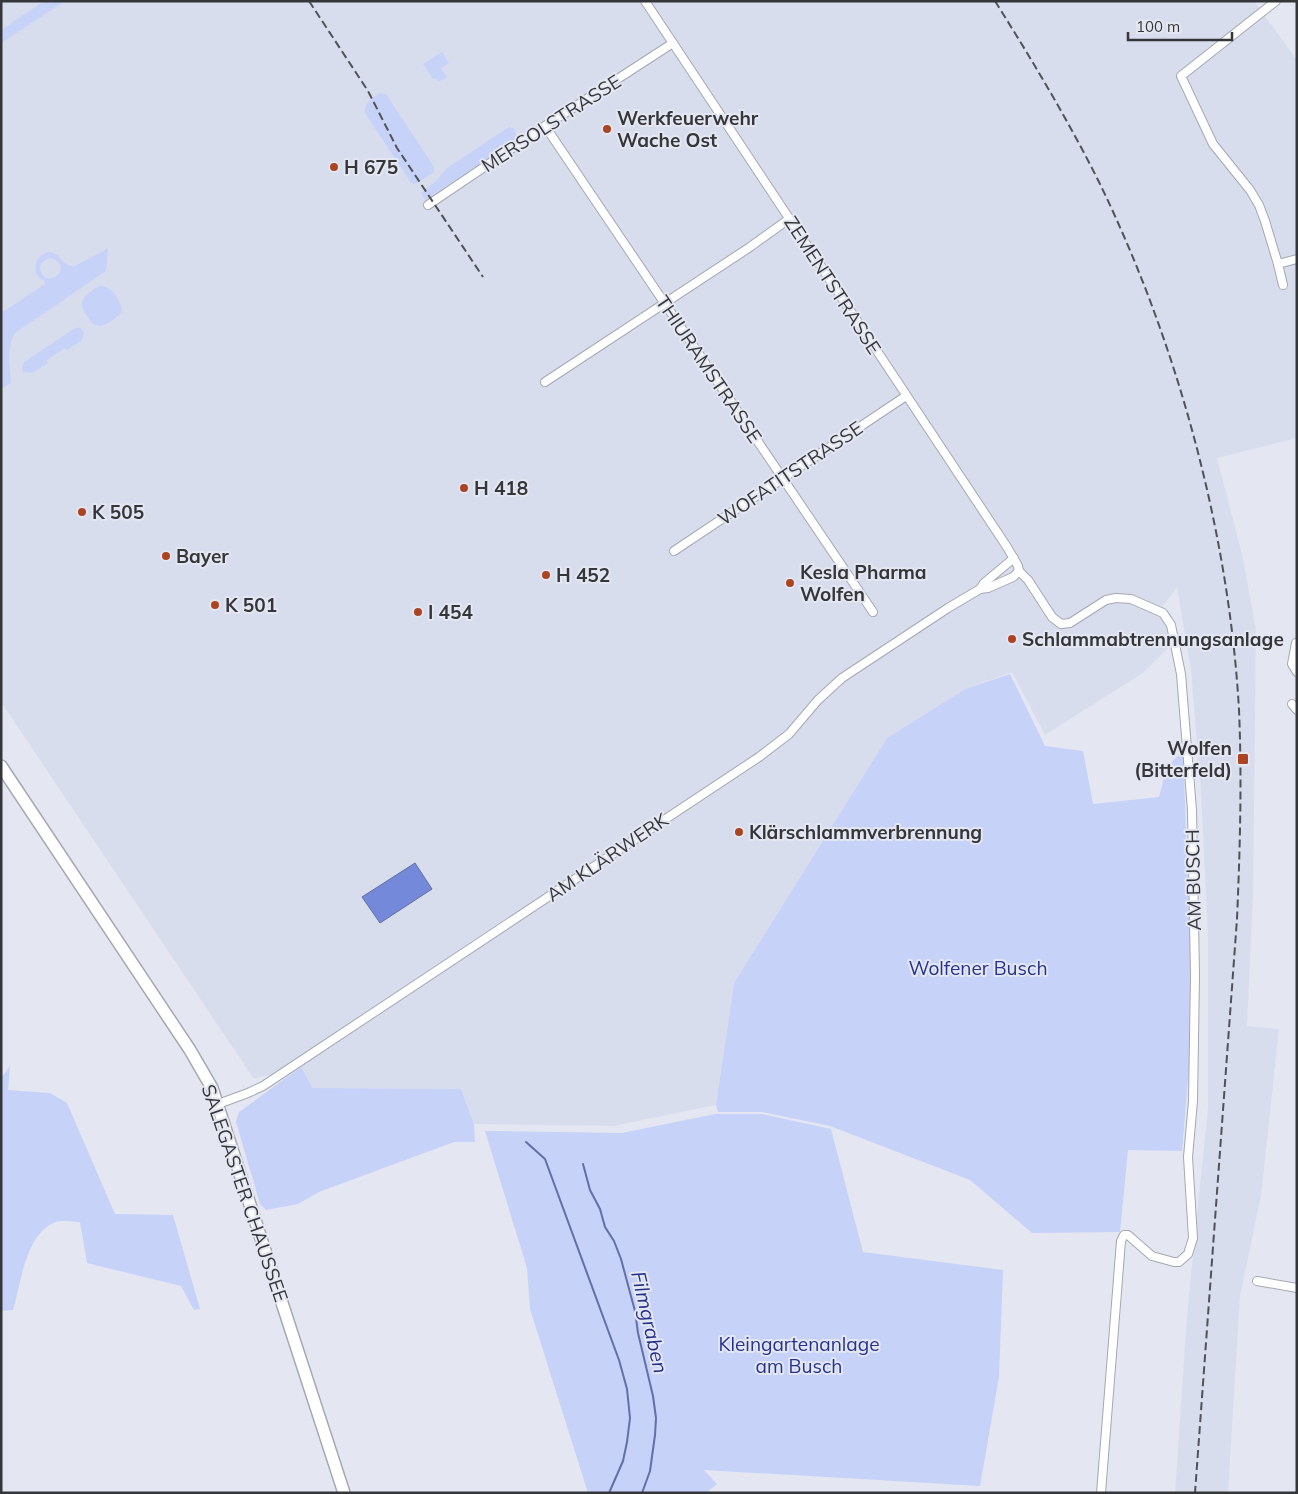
<svg xmlns="http://www.w3.org/2000/svg" width="1298" height="1494" viewBox="0 0 1298 1494" font-family="Mulish,sans-serif">
	<rect width="100%" height="100%" fill="#e4e7f1"/>
	<polygon fill="#d8ddee" points="1,1 1254,1 1297,60 1297,438 1217,458 1242,554 1256,630 1253,894 1247,1026 1279,1029 1261,1196 1240,1296 1228,1493 1175,1493 1187,1315 1208,1108 1208,938 1201,792 1191,670 1177,587 1163,606 1171,614 1178,638 1143,673 1045,735 1012,672 965,689 887,738 734,983 716,1105 613,1126 474,1124 461,1089 313,1088 301,1067 254,1079 1,702"/>
	<g fill="#c6d2f8" fill-rule="evenodd">
		<polygon points="44,1 65,1 1,43 1,30"/>
		<polygon points="442,52 449,63 441,68 447,77 438,82 436,78 433,79 423,64"/>
		<path d="M381,93L386,94L434,167V172L417,183L413,184L410,181L365,113C364,102 372,98 381,93Z"/>
		<polygon points="509,127 513,128 517,136 516,140 425,200 421,193 437,180 447,168"/>
		<path d="M108,248L106,271L15,333C6,348 10,366 11,383L1,389V313L45,284V281C35,277 34,270 37,260C57,238 60,269 75,266ZM50,258C75,264 50,291 41,272C38,265 44,260 50,258Z"/>
		<path d="M99,286C111,285 120,299 122,310C119,318 108,324 100,326L93,324C78,306 77,299 99,286Z"/>
		<polygon points="80,327 84,333 82,340 67,350 65,348 47,360 48,363 32,373 23,372 22,366 24,362 75,328"/>
		<polygon points="1010,674 1045,746 1083,751 1093,804 1159,797 1167,766 1183,751 1193,1019 1182,1151 1128,1150 1120,1232 1032,1233 970,1180 830,1126 762,1112 718,1112 716,1105 734,983 887,738 965,689"/>
		<path d="M10,1066L8,1090L50,1093L67,1103L115,1214L173,1215L200,1309L194,1310L181,1286L87,1263L80,1222C73,1222 63,1220 56,1222C26,1232 21,1283 13,1310L1,1311V1078Z"/>
		<polygon points="301,1067 313,1088 461,1089 474,1124 475,1142 454,1142 319,1192 298,1204 266,1210 260,1204 236,1122 239,1112"/>
		<polygon points="715,1114 762,1114 831,1129 863,1252 1003,1270 999,1377 980,1486 704,1470 717,1484 706,1493 588,1493 530,1309 527,1268 485,1131 622,1133"/>
	</g>
	<polygon fill="#7489d9" stroke="#6170a9" points="415,863 432,889 380,923 362,897"/>
	<g fill="none" stroke-linecap="round" stroke-linejoin="round">
		<g stroke="#6170a9" stroke-width="2">
			<polyline points="526,1142 545,1159 619,1360 627,1389 630,1418 627,1442 623,1461 609,1493"/>
			<polyline points="583,1164 590,1190 600,1209 605,1227 614,1241 621,1259 635,1311 638,1333 653,1396 656,1418 655,1435 650,1471 642,1493"/>
		</g>
		<defs>
			<g id="street">
				<polyline points="645,1 1007,547 1018,566 1019,571"/>
				<polyline points="1276,1 1181,76 1213,144 1250,190 1259,205 1265,221 1278,264 1297,259"/>
				<polyline points="545,126 873,612"/>
				<polyline points="428,205 545,126 673,43"/>
				<polyline points="1278,264 1283,285"/>
				<polyline points="545,382 750,247 789,219"/>
				<polyline points="674,551 906,396"/>
				<polyline points="1019,571 1028,580 1052,617 1061,624 1070,623 1106,600 1116,598 1131,599 1163,613 1171,625 1181,674 1192,810 1195,976 1193,1101 1188,1157 1193,1238 1188,1254 1179,1262 1174,1262 1152,1256 1128,1235 1124,1235 1121,1241 1101,1493"/>
				<polyline points="980,589 984,583 1014,558"/>
				<polyline points="1296,643 1292,664 1297,672"/>
				<polyline points="1292,704 1297,710"/>
				<polyline points="218,1104 248,1093 263,1086 759,757 789,734 818,700 842,678 948,608 980,589 988,588 1013,577 1019,571"/>
				<polyline points="1257,1281 1297,1288"/>
			</g>
			<polyline id="secondary" points="1,766 190,1050 212,1088 344,1493"/>
		</defs>
		<use href="#street" stroke="#a5a8b2" stroke-width="10"/>
		<use href="#secondary" stroke="#a5a8b2" stroke-width="14"/>
		<use href="#street" stroke="#fff" stroke-width="8"/>
		<use href="#secondary" stroke="#fff" stroke-width="11"/>
		<g stroke="#505257" stroke-width="2" stroke-dasharray="8 4" stroke-linecap="butt">
			<polyline points="309,1 368,91 397,148 483,277"/>
			<path d="M995,1C1032,60 1068,120 1099,182C1177,342 1229,532 1239,710C1242,780 1240,849 1237,919L1195,1493"/>
		</g>
	</g>
	<g fill="#ac4424" stroke="#e4e7f1" stroke-width="2">
		<circle cx="607" cy="129" r="5"/>
		<circle cx="334" cy="167" r="5"/>
		<circle cx="464" cy="488" r="5"/>
		<circle cx="82" cy="512" r="5"/>
		<circle cx="166" cy="556" r="5"/>
		<circle cx="546" cy="575" r="5"/>
		<circle cx="790" cy="583" r="5"/>
		<circle cx="215" cy="605" r="5"/>
		<circle cx="418" cy="612" r="5"/>
		<circle cx="1012" cy="639" r="5"/>
		<rect x="1237" y="753" width="12" height="12" rx="2.5"/>
		<circle cx="739" cy="832" r="5"/>
	</g>
	<g text-anchor="middle" dominant-baseline="central" stroke-width="4" stroke-linejoin="round" paint-order="stroke">
		<g font-size="19" font-weight="bold" fill="#34363a" stroke="#e4e7f1" text-anchor="start">
			<text x="617" y="118">Werkfeuerwehr<tspan x="617" dy="22">Wache Ost</tspan></text>
			<text x="344" y="167">H 675</text>
			<text x="474" y="488">H 418</text>
			<text x="92" y="512">K 505</text>
			<text x="176" y="556">Bayer</text>
			<text x="800" y="572">Kesla Pharma<tspan x="800" dy="22">Wolfen</tspan></text>
			<text x="556" y="575">H 452</text>
			<text x="225" y="605">K 501</text>
			<text x="428" y="612">I 454</text>
			<text x="1022" y="639">Schlammabtrennungsanlage</text>
			<text x="1232" y="748" text-anchor="end">Wolfen<tspan x="1232" dy="22">(Bitterfeld)</tspan></text>
			<text x="749" y="832">Klärschlammverbrennung</text>
		</g>
		<g font-size="19" fill="#34363a" stroke="#e4e7f1">
			<text transform="translate(551 123) rotate(-33)">MERSOLSTRASSE</text>
			<text transform="translate(833 285) rotate(57)">ZEMENTSTRASSE</text>
			<text transform="translate(709 369) rotate(56)">THIURAMSTRASSE</text>
			<text transform="translate(790 473) rotate(-34)">WOFATITSTRASSE</text>
			<text transform="translate(607 857) rotate(-34)">AM KLÄRWERK</text>
			<text transform="translate(1193 880) rotate(-91)">AM BUSCH</text>
			<text transform="translate(245 1193) rotate(71)">SALEGASTER CHAUSSEE</text>
		</g>
		<g font-size="19" fill="#26328f" stroke="#e4e7f1">
			<text x="978" y="968">Wolfener Busch</text>
			<text x="799" y="1344">Kleingartenanlage<tspan x="799" dy="22">am Busch</tspan></text>
		</g>
		<g font-size="20" font-style="italic" fill="#25308d" stroke="#e4e7f1">
			<text transform="translate(650 1322) rotate(77)">Filmgraben</text>
		</g>
	</g>
	<rect width="1298" height="1494" fill="none" stroke="#34363a" stroke-width="5"/>
	<path d="M1128 32v8h104v-8" fill="none" stroke="#34363a" stroke-width="2.5"/>
	<text x="1136" y="32" font-size="15" fill="#34363a" stroke="#e4e7f1" stroke-width="4" paint-order="stroke">100 m</text>
</svg>
